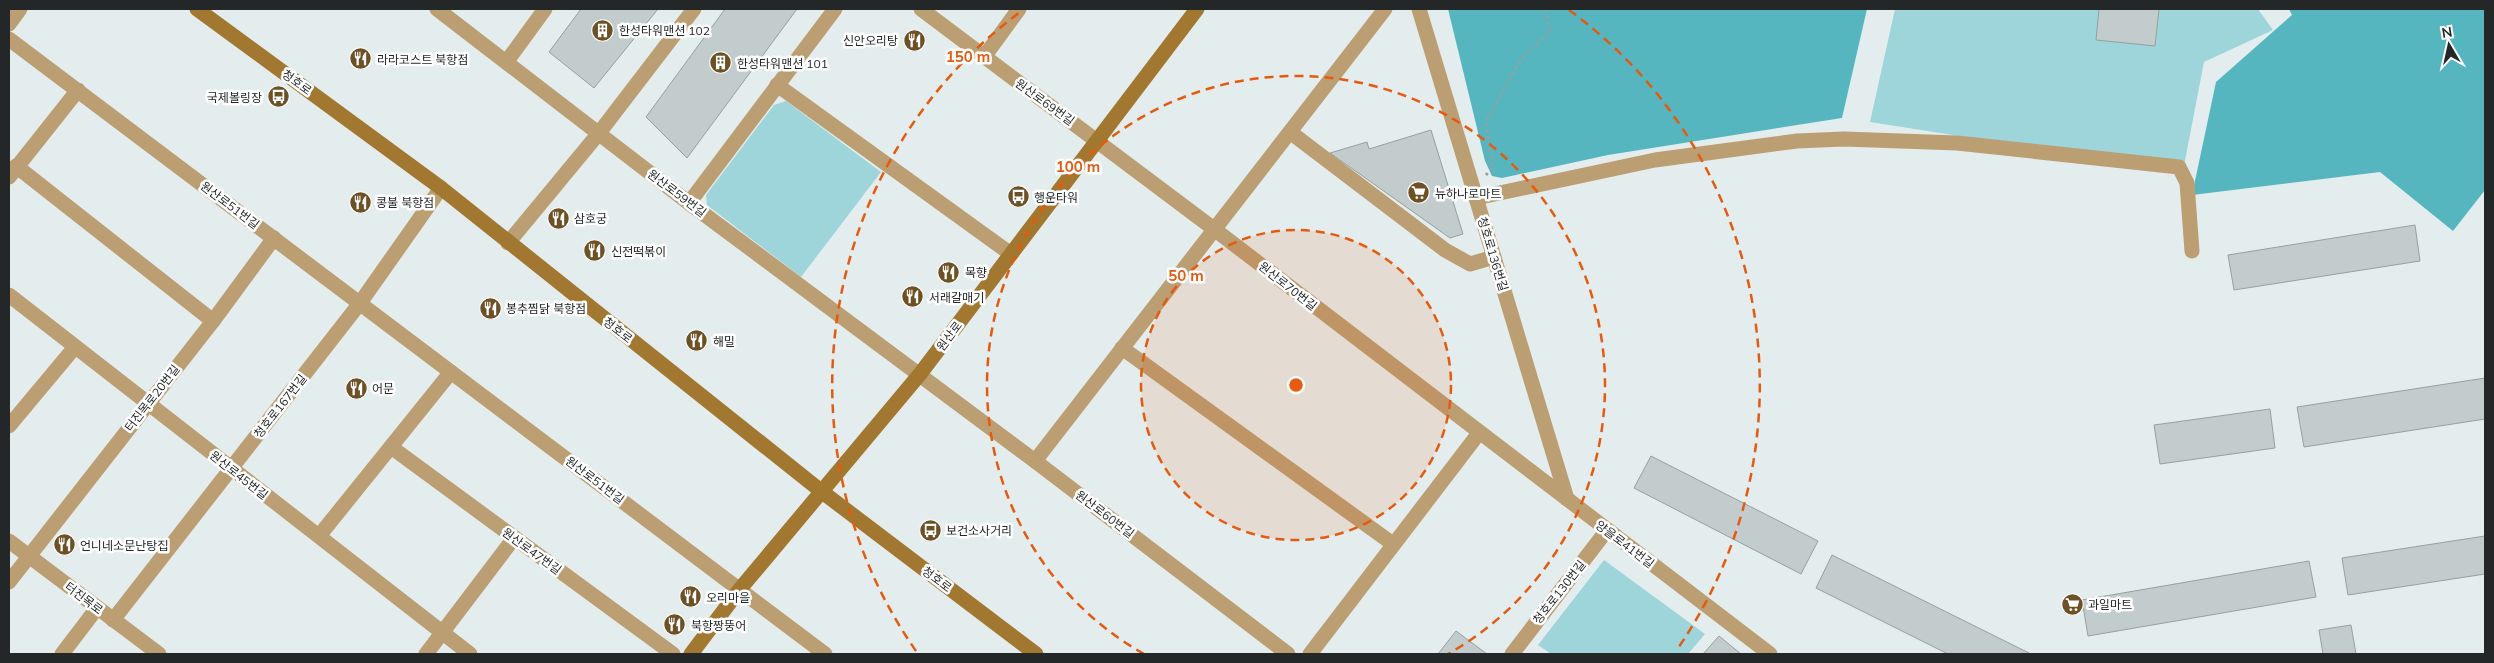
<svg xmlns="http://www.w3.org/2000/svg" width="2494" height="663" viewBox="0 0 2494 663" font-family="Mulish,'Noto Sans KR',sans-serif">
	<rect width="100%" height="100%" fill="#e4edee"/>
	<g fill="#9ed5db">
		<polygon points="1895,9 2258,9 2273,30 2204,62 2183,171 1870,122"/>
		<polygon points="786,101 881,172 801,277 707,205 706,195 774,105"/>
		<polygon points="1604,560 1705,634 1688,654 1551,654 1538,645"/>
	</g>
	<g fill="#55b6c0">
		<polygon points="1448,9 1867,9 1842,118 1608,155 1502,178 1492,176 1485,161"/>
		<polygon points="2289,9 2485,9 2485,190 2453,231 2380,172 2192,195 2216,82 2292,15"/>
	</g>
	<g fill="#c3cccd" stroke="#979fa0">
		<polygon points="581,9 658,9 594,88 549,52"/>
		<polygon points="725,9 797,9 687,158 646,117"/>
		<polygon points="2099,9 2159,9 2155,46 2096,40"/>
		<polygon points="1431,130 1463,234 1450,238 1330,153 1367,142 1369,149"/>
		<polygon points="2415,225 2420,261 2234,290 2228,255"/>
		<polygon points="2485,378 2485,419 2304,447 2297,407"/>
		<polygon points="2270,409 2275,448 2160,464 2154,425"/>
		<polygon points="1651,456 1818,541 1801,574 1634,488"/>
		<polygon points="2485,536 2485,574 2348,595 2342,558"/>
		<polygon points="1832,555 2031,654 1948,654 1816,588"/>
		<polygon points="2309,561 2316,597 2088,636 2082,600"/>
		<polygon points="2351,625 2356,654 2323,654 2319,630"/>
		<polygon points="1456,631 1487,654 1438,654"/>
		<polygon points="1719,636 1741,654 1703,654"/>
	</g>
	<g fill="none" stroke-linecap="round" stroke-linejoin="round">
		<polyline stroke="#989fa0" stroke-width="3" stroke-dasharray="2.5 4" stroke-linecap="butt" points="1486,175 1493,167 1486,121 1522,58 1550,32 1545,9"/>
		<g stroke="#bb9e72" stroke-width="15">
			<polyline points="437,9 689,203 1035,461 1288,654"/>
			<polyline points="921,9 1214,229 1770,654"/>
			<polyline points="1419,9 1567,499"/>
			<polyline points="9,24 20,9"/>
			<polyline points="9,39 825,654"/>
			<polyline points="984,57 1019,9"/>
			<polyline points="507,61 545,9"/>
			<polyline points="777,85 1011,254"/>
			<polyline points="1290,132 1445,250 1470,264 1494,257"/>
			<polyline points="16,166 213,321"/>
			<polyline points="9,177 78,90"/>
			<polyline points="1476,198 1655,160 1797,141 1844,139 1957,143 2179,167 2187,183 2192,251"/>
			<polyline points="689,203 835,9"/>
			<polyline points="508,243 599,133 694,9"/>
			<polyline points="9,295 470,654"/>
			<polyline points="1122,348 1393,544"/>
			<polyline points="9,426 75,347"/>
			<polyline points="391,447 673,654"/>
			<polyline points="1035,461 1385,9"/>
			<polyline points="319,536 451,372"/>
			<polyline points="9,541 159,654"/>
			<polyline points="9,582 213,321 274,238"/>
			<polyline points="113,620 360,303 441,188"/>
			<polyline points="62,654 97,608"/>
			<polyline points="426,654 514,538"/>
			<polyline points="1310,654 1479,433"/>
			<polyline points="1512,654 1607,530"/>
		</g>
		<g stroke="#a2772f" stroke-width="15">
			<polyline points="197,9 441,188 821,491 1036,654"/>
			<polyline points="691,654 740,589 920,374 1197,9"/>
		</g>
	</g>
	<circle cx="1296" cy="385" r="155" fill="#e8590c" fill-opacity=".12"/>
	<g fill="none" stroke="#e8590c" stroke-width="2.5" stroke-dasharray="9 6">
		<circle cx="1296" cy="385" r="155"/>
		<path d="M1144 654A309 309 0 1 1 1448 654"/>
		<path d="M916 651A464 464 0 0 1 1023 10M1569 10A464 464 0 0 1 1676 651"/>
	</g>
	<defs>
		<symbol id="building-disc" viewBox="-11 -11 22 22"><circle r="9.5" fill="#6d5124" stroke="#fff"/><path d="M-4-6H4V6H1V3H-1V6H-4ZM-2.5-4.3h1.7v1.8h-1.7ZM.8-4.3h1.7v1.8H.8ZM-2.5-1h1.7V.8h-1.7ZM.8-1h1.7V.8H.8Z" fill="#fff"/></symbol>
		<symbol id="restaurant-disc" viewBox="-11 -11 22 22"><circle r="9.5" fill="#6d5124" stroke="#fff"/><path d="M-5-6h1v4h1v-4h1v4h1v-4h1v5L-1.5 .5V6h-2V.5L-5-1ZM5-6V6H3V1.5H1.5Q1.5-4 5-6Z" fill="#fff"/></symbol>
		<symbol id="bus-disc" viewBox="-11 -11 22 22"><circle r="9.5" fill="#6d5124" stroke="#fff"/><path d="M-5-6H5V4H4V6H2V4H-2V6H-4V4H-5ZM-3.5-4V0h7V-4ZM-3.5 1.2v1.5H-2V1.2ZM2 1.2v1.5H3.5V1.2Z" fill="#fff"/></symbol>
		<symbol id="supermarket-disc" viewBox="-11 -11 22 22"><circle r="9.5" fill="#6d5124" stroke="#fff"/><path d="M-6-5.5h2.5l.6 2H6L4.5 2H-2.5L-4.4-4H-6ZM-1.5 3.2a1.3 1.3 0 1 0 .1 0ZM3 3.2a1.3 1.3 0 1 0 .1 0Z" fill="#fff"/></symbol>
	</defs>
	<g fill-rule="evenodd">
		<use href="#building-disc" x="590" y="18" width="25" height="25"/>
		<use href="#restaurant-disc" x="902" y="28" width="25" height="25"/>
		<use href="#restaurant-disc" x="348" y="46" width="25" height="25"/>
		<use href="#building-disc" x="708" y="50" width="25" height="25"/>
		<use href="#bus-disc" x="266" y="84" width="25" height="25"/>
		<use href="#supermarket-disc" x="1406" y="180" width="25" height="25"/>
		<use href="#bus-disc" x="1006" y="184" width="25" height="25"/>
		<use href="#restaurant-disc" x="348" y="190" width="25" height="25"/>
		<use href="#restaurant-disc" x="546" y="206" width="25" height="25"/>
		<use href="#restaurant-disc" x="582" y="238" width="25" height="25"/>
		<use href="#restaurant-disc" x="936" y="260" width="25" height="25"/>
		<use href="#restaurant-disc" x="900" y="284" width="25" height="25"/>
		<use href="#restaurant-disc" x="478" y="296" width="25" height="25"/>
		<use href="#restaurant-disc" x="684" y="328" width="25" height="25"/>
		<use href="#restaurant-disc" x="344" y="376" width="25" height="25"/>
		<use href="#bus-disc" x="918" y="518" width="25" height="25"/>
		<use href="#restaurant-disc" x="52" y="532" width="25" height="25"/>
		<use href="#restaurant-disc" x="678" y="584" width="25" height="25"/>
		<use href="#supermarket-disc" x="2060" y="592" width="25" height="25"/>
		<use href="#restaurant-disc" x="662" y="612" width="25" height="25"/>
	</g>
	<g text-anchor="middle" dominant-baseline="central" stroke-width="5" stroke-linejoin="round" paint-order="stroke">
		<g font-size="12" fill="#232727" stroke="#fff" text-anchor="start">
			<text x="619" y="30">한성타워맨션 102</text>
			<text x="898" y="40" text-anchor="end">신안오리탕</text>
			<text x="377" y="59">라라코스트 북항점</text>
			<text x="737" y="63">한성타워맨션 101</text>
			<text x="262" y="97" text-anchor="end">국제볼링장</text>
			<text x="1435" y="193">뉴하나로마트</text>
			<text x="1034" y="197">행운타워</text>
			<text x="376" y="202">콩불 북항점</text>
			<text x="574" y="218">삼호궁</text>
			<text x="611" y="251">신전떡볶이</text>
			<text x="965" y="272">목향</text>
			<text x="929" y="297">서래갈매기</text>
			<text x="506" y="308">봉추찜닭 북항점</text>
			<text x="713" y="341">해밀</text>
			<text x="372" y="388">어문</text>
			<text x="946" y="530">보건소사거리</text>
			<text x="80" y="545">언니네소문난탕집</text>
			<text x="706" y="597">오리마을</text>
			<text x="2088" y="604">과일마트</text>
			<text x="691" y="625">북항짱뚱어</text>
		</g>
		<g font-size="12" fill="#232727" stroke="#fff">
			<text transform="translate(297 82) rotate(36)">청호로</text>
			<text transform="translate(1045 102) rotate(36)">원산로69번길</text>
			<text transform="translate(677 193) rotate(37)">원산로59번길</text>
			<text transform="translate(230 205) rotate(37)">원산로51번길</text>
			<text transform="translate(1493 254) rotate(73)">청호로136번길</text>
			<text transform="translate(1288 286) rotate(38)">원산로70번길</text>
			<text transform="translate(618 330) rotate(38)">청호로</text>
			<text transform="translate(949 336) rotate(-53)">원산로</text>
			<text transform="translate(152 398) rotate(-52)">터진목로20번길</text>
			<text transform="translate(280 406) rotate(-52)">청호로167번길</text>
			<text transform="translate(239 475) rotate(38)">원산로45번길</text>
			<text transform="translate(595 480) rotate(37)">원산로51번길</text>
			<text transform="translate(1105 514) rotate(37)">원산로60번길</text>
			<text transform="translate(1625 544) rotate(37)">양을로41번길</text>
			<text transform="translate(532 551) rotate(36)">원산로47번길</text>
			<text transform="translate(937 579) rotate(37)">청호로</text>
			<text transform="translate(1559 592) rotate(-52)">청호로130번길</text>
			<text transform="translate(84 598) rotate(37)">터진목로</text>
		</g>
	</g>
	<circle cx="1296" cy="385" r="8" fill="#e8590c" stroke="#fff" stroke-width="2.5"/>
	<g font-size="15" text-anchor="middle" font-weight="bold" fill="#e8590c" stroke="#fff" stroke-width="5" stroke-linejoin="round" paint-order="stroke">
		<text x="968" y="62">150 m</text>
		<text x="1078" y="172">100 m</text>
		<text x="1186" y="281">50 m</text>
	</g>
	<rect width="2494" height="663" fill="none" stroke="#232727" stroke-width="20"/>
	<g transform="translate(2449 45) rotate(351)" stroke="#ffffff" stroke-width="4" paint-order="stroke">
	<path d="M0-4L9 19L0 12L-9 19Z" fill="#232727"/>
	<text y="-8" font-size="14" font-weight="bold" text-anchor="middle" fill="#232727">N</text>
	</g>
</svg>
